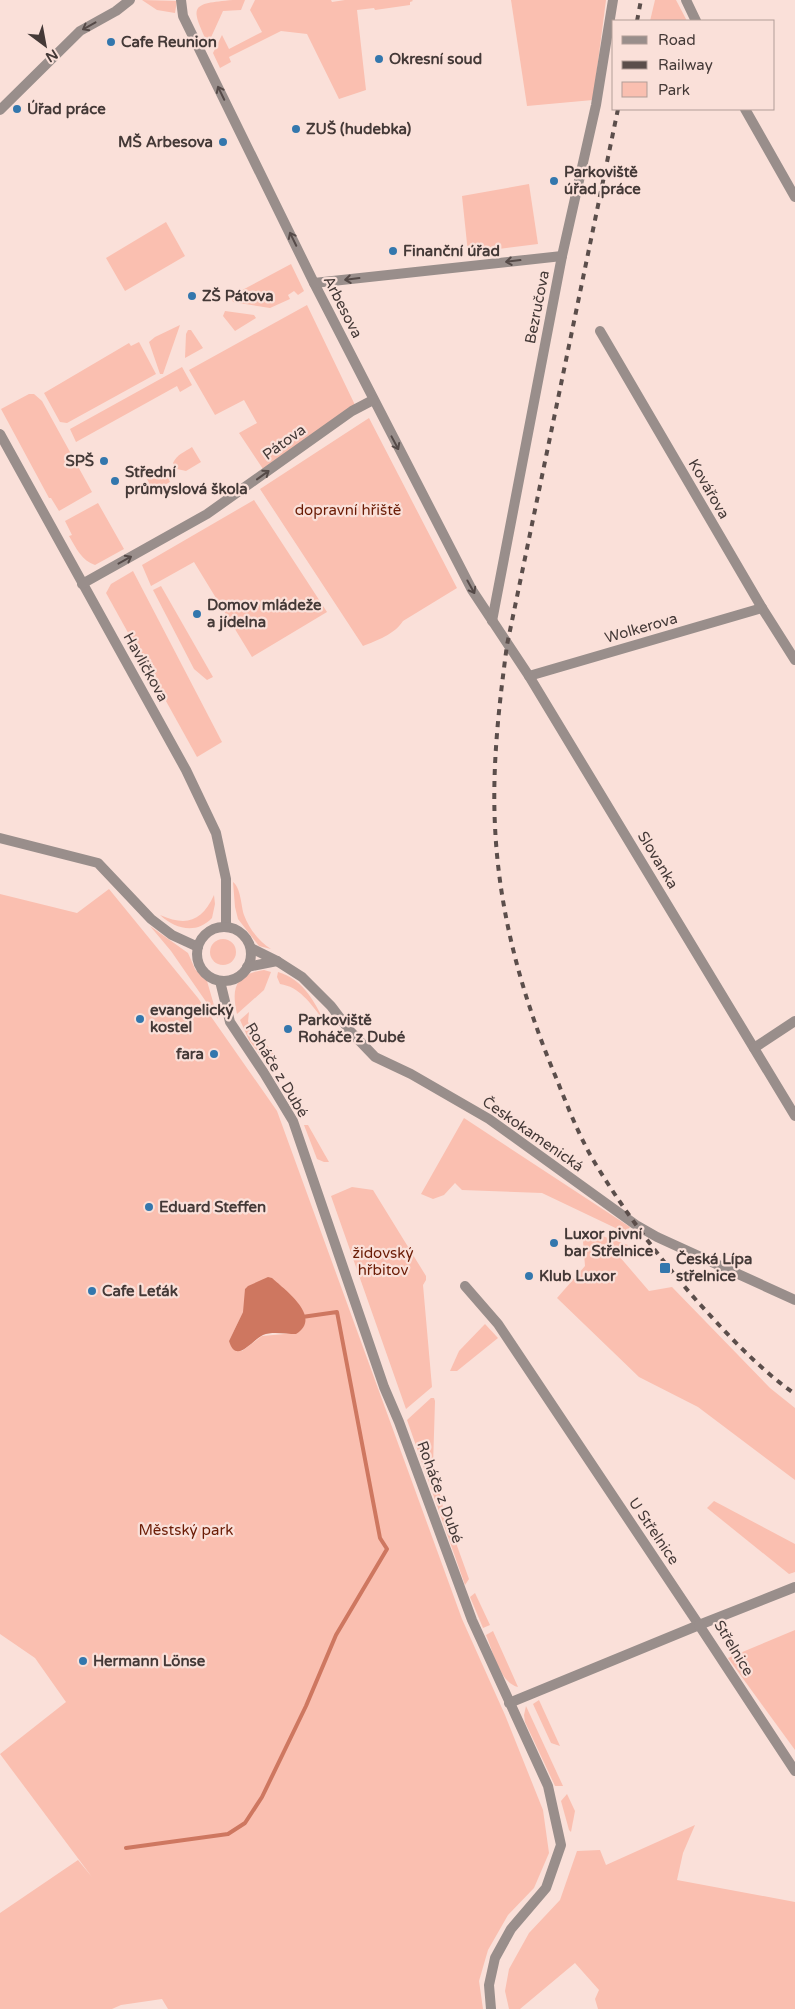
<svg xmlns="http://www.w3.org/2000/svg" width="795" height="2009" viewBox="0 0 795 2009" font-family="'Varela Round',sans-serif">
	<rect width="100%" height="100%" fill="#fae0d9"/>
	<g fill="#fabfb0" fill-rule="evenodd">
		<polygon points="142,0 177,1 175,13 157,10"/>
		<path d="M233,0H245L241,10L223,11L208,44C190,5 190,4 233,0Z"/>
		<polygon points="255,0 331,0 332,2 345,0 412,0 413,1 410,2 410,5 375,10 374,8 357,10 366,90 339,99 307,34 281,31 229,57 231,62 220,68 213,53 222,35 229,49 262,32 250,10"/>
		<polygon points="511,0 606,0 593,100 527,106"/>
		<polygon points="655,0 676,0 687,21 650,21"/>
		<polygon points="529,184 538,244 468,253 462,196"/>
		<polygon points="166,222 185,256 125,291 106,258"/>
		<polygon points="291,264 304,291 298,295 294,291 288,295 290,299 270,308 233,302 231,296"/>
		<polygon points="307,305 355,405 263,469 239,433 257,423 244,400 215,415 189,370"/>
		<polygon points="225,311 254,315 256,318 235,331 223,316"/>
		<polygon points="180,325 163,374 160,374 149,342 155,337"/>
		<polygon points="188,330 191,330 203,348 185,358 186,334"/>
		<polygon points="139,342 156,374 67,423 60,422 44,393 129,343 131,346"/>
		<polygon points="182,367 192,385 180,392 177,386 76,442 70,429"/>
		<polygon points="29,394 34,394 42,401 92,492 59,511 51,498 49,498 1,409"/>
		<path d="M369,418L457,588L403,621C395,634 376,641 363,646L260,489Z"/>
		<path d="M192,447L201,462L186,471L177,469L173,463C177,454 185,452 192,447Z"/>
		<polygon points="157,468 166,473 170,482 153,491 144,473"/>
		<polygon points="254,500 327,612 252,657 194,562 151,586 142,565"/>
		<path d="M98,503L124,549L95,565C82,561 76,548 69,536L72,535L65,521Z"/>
		<polygon points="133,571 222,742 197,757 106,593 111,584"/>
		<polygon points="161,586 213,677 207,680 194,669 153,590"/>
		<path d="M233,882C241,888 241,906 244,915C249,929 259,941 271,949L259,946L238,919L235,907Z"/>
		<path d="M109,889L198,998L277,1111L462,1619L505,1715L543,1810L549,1853L534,1888L508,1915L488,1950L479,1981L483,2009H168L162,1999L121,2005L112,2009H0V1913L78,1860L92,1877L0,1754L66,1702L35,1658L0,1634V894L77,913ZM243,1312L296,1333L262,1336L242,1351L229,1341Z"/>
		<path d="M214,895L215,904L212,918C197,934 176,930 160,915C187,927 202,921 214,895Z"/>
		<polygon points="150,926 188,953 195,969 207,981 218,1019 171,951"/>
		<circle cx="223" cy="952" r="13"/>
		<path d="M264,970L271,972L264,990L237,1014C231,988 235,974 264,970Z"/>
		<path d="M278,972C304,980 313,1000 325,1022C312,1006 301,987 280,984L277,977Z"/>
		<polygon points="249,1012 248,1022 274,1054 272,1060 263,1059 249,1040 240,1020"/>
		<polygon points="464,1118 630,1227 626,1233 542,1193 462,1190 455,1183 444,1195 433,1199 421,1194"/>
		<polygon points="304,1125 308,1125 329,1162 324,1162 317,1159"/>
		<polygon points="352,1187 373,1190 426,1276 426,1280 423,1285 432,1387 406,1409 331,1196"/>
		<polygon points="582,1229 628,1245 619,1256 649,1291 672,1287 770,1388 795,1408 795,1480 698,1407 639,1377 557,1298 585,1266"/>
		<polygon points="485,1324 498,1338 457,1371 450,1371 459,1351"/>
		<polygon points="431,1398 434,1398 435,1401 433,1466 443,1507 469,1579 465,1585 407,1420"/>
		<polygon points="714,1501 795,1544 795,1572 789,1574 707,1508"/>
		<polygon points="475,1593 490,1625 483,1628 470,1597"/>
		<polygon points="795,1630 795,1750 728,1658"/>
		<path d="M493,1631L518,1687C499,1682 493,1651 486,1635Z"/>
		<polygon points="539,1700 560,1746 551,1743 533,1704"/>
		<polygon points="526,1706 563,1786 555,1786 525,1722 524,1715"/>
		<polygon points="567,1794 575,1811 571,1832 569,1830 561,1801"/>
		<polygon points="695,1825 683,1853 677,1880 795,1902 795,2009 598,2009 595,1999 599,1990 575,1963 520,2009 509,2009 505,1991 509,1969 529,1933 560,1900 577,1851 600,1850 606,1865"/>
	</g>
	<path fill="#ce7760" d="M268,1277L272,1278C285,1290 323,1317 296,1334C286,1334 272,1331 263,1335C252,1340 236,1365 229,1341L243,1312L245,1289L248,1286Z"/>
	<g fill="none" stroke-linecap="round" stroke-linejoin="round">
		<polyline stroke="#ce7760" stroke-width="4" points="126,1848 228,1834 245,1823 262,1797 306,1706 336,1635 387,1549 380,1538 337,1312 302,1317"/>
		<g stroke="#998e8b" stroke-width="10">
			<polyline points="181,0 183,16 314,283 472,590 529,676 795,1116"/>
			<polyline points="686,0 696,21"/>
			<polyline points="745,109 795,197"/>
			<polyline points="0,110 80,31 116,11 130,0"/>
			<polyline points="314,283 562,256"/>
			<polyline points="600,331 762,608 795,660"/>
			<polyline points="0,434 186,770 216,833 226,879 226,927"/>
			<polyline points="82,584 207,514 352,411 373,400"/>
			<polyline points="492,621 562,256 596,105 613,0"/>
			<polyline points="529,676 762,608"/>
			<polyline points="0,838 98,863 151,919 172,935 198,947"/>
			<circle cx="224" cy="954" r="27"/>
			<polyline points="251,948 277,961 302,977 331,1006 350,1031 375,1057 411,1074 489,1119 636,1225 657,1237 795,1300"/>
			<polyline points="247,967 277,961"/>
			<polyline points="220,981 230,1022 264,1073 293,1121 384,1387 399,1422 472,1620 548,1786 561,1845 546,1888 511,1929 495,1958 489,1985 491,2009"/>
			<polyline points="754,1048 795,1021"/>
			<polyline points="465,1286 498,1324 699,1625 509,1703"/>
			<polyline points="795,1587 699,1625 795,1771"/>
		</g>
		<g stroke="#5b4e4b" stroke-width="4" stroke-dasharray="6 6" stroke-linecap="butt">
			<polyline points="637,21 641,0"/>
			<path d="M618,109L507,645C499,705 492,765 495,826C499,915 523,999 557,1080C569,1110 581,1141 598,1168C627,1215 660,1259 697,1301C727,1334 758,1368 795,1394"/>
		</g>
	</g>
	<defs><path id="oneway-shaft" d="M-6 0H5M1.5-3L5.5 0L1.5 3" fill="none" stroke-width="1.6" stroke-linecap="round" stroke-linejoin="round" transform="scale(1.25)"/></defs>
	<g stroke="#554a48">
		<use href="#oneway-shaft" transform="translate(89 26) rotate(151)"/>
		<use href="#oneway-shaft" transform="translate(221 93) rotate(-116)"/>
		<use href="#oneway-shaft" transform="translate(293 239) rotate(-116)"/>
		<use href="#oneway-shaft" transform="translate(513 261) rotate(173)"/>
		<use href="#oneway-shaft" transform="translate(352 279) rotate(173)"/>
		<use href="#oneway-shaft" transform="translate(395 443) rotate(62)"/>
		<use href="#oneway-shaft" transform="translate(263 475) rotate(-36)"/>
		<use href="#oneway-shaft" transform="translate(125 560) rotate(-29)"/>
		<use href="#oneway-shaft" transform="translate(471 587) rotate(61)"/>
	</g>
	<g fill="#3377ad" stroke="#fae0d9" stroke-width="2">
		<circle cx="111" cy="42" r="5"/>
		<circle cx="379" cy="59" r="5"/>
		<circle cx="17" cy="109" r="5"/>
		<circle cx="296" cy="129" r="5"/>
		<circle cx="223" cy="142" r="5"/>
		<circle cx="554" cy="181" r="5"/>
		<circle cx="393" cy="251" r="5"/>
		<circle cx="192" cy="296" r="5"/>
		<circle cx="104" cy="461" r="5"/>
		<circle cx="115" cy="481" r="5"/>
		<circle cx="197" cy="614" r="5"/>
		<circle cx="140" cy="1019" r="5"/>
		<circle cx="288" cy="1029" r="5"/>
		<circle cx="214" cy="1054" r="5"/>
		<circle cx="149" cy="1207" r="5"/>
		<circle cx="554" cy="1243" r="5"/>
		<rect x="659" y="1262" width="12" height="12" rx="2.5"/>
		<circle cx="529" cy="1276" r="5"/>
		<circle cx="92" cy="1291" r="5"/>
		<circle cx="83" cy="1661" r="5"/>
	</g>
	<g text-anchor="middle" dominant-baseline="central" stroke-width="4.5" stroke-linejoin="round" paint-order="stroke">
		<g font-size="15" font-weight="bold" fill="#443937" stroke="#fae0d9" text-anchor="start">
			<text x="121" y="42">Cafe Reunion</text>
			<text x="389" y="59">Okresní soud</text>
			<text x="27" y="109">Úřad práce</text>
			<text x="306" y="129">ZUŠ (hudebka)</text>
			<text x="213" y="142" text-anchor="end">MŠ Arbesova</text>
			<text x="564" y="172">Parkoviště<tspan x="564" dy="17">úřad práce</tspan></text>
			<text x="403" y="251">Finanční úřad</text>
			<text x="202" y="296">ZŠ Pátova</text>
			<text x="94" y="461" text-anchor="end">SPŠ</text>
			<text x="125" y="472">Střední<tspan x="125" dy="17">průmyslová škola</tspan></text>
			<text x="207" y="605">Domov mládeže<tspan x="207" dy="17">a jídelna</tspan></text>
			<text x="150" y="1010">evangelický<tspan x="150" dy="17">kostel</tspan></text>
			<text x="298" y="1020">Parkoviště<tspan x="298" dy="17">Roháče z Dubé</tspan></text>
			<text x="204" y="1054" text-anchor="end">fara</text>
			<text x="159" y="1207">Eduard Steffen</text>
			<text x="564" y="1234">Luxor pivní<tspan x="564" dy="17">bar Střelnice</tspan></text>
			<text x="676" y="1259">Česká Lípa<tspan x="676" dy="17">střelnice</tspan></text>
			<text x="539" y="1276">Klub Luxor</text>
			<text x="102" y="1291">Cafe Leťák</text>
			<text x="93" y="1661">Hermann Lönse</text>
		</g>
		<g font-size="15" fill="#443937" stroke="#fae0d9">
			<text transform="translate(343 307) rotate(63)">Arbesova</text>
			<text transform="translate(537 307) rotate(-79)">Bezručova</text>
			<text transform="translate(284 442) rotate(-36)">Pátova</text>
			<text transform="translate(709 489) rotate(60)">Kovářova</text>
			<text transform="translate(641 628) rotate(-16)">Wolkerova</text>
			<text transform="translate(146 667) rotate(61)">Havlíčkova</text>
			<text transform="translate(658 860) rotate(59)">Slovanka</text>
			<text transform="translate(277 1070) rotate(59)">Roháče z Dubé</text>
			<text transform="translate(533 1134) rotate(35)">Českokamenická</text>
			<text transform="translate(440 1492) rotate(70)">Roháče z Dubé</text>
			<text transform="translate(654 1531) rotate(56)">U Střelnice</text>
			<text transform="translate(734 1648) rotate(59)">Střelnice</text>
		</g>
		<g font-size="15" fill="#6b1c06" stroke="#fae0d9">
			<text x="348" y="510">dopravní hřiště</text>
			<text x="383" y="1253">židovský<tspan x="383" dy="17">hřbitov</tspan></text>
			<text x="186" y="1530">Městský park</text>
		</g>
	</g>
	<rect x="612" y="20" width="162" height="90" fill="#fae0d9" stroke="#b19d98"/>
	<rect x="622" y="36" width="25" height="8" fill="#998e8b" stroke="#b19d98"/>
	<text x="658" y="45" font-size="15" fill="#443937">Road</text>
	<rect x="622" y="61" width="25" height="8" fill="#5b4e4b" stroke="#b19d98"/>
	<text x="658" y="70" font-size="15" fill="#443937">Railway</text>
	<rect x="622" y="82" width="25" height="15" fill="#fabfb0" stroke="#b19d98"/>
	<text x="658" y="95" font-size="15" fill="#443937">Park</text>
	<g transform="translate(45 45) rotate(148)" stroke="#fae0d9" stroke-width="4" paint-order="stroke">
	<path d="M0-4L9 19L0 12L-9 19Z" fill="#443937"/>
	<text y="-8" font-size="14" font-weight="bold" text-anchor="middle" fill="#443937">N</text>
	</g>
</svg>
